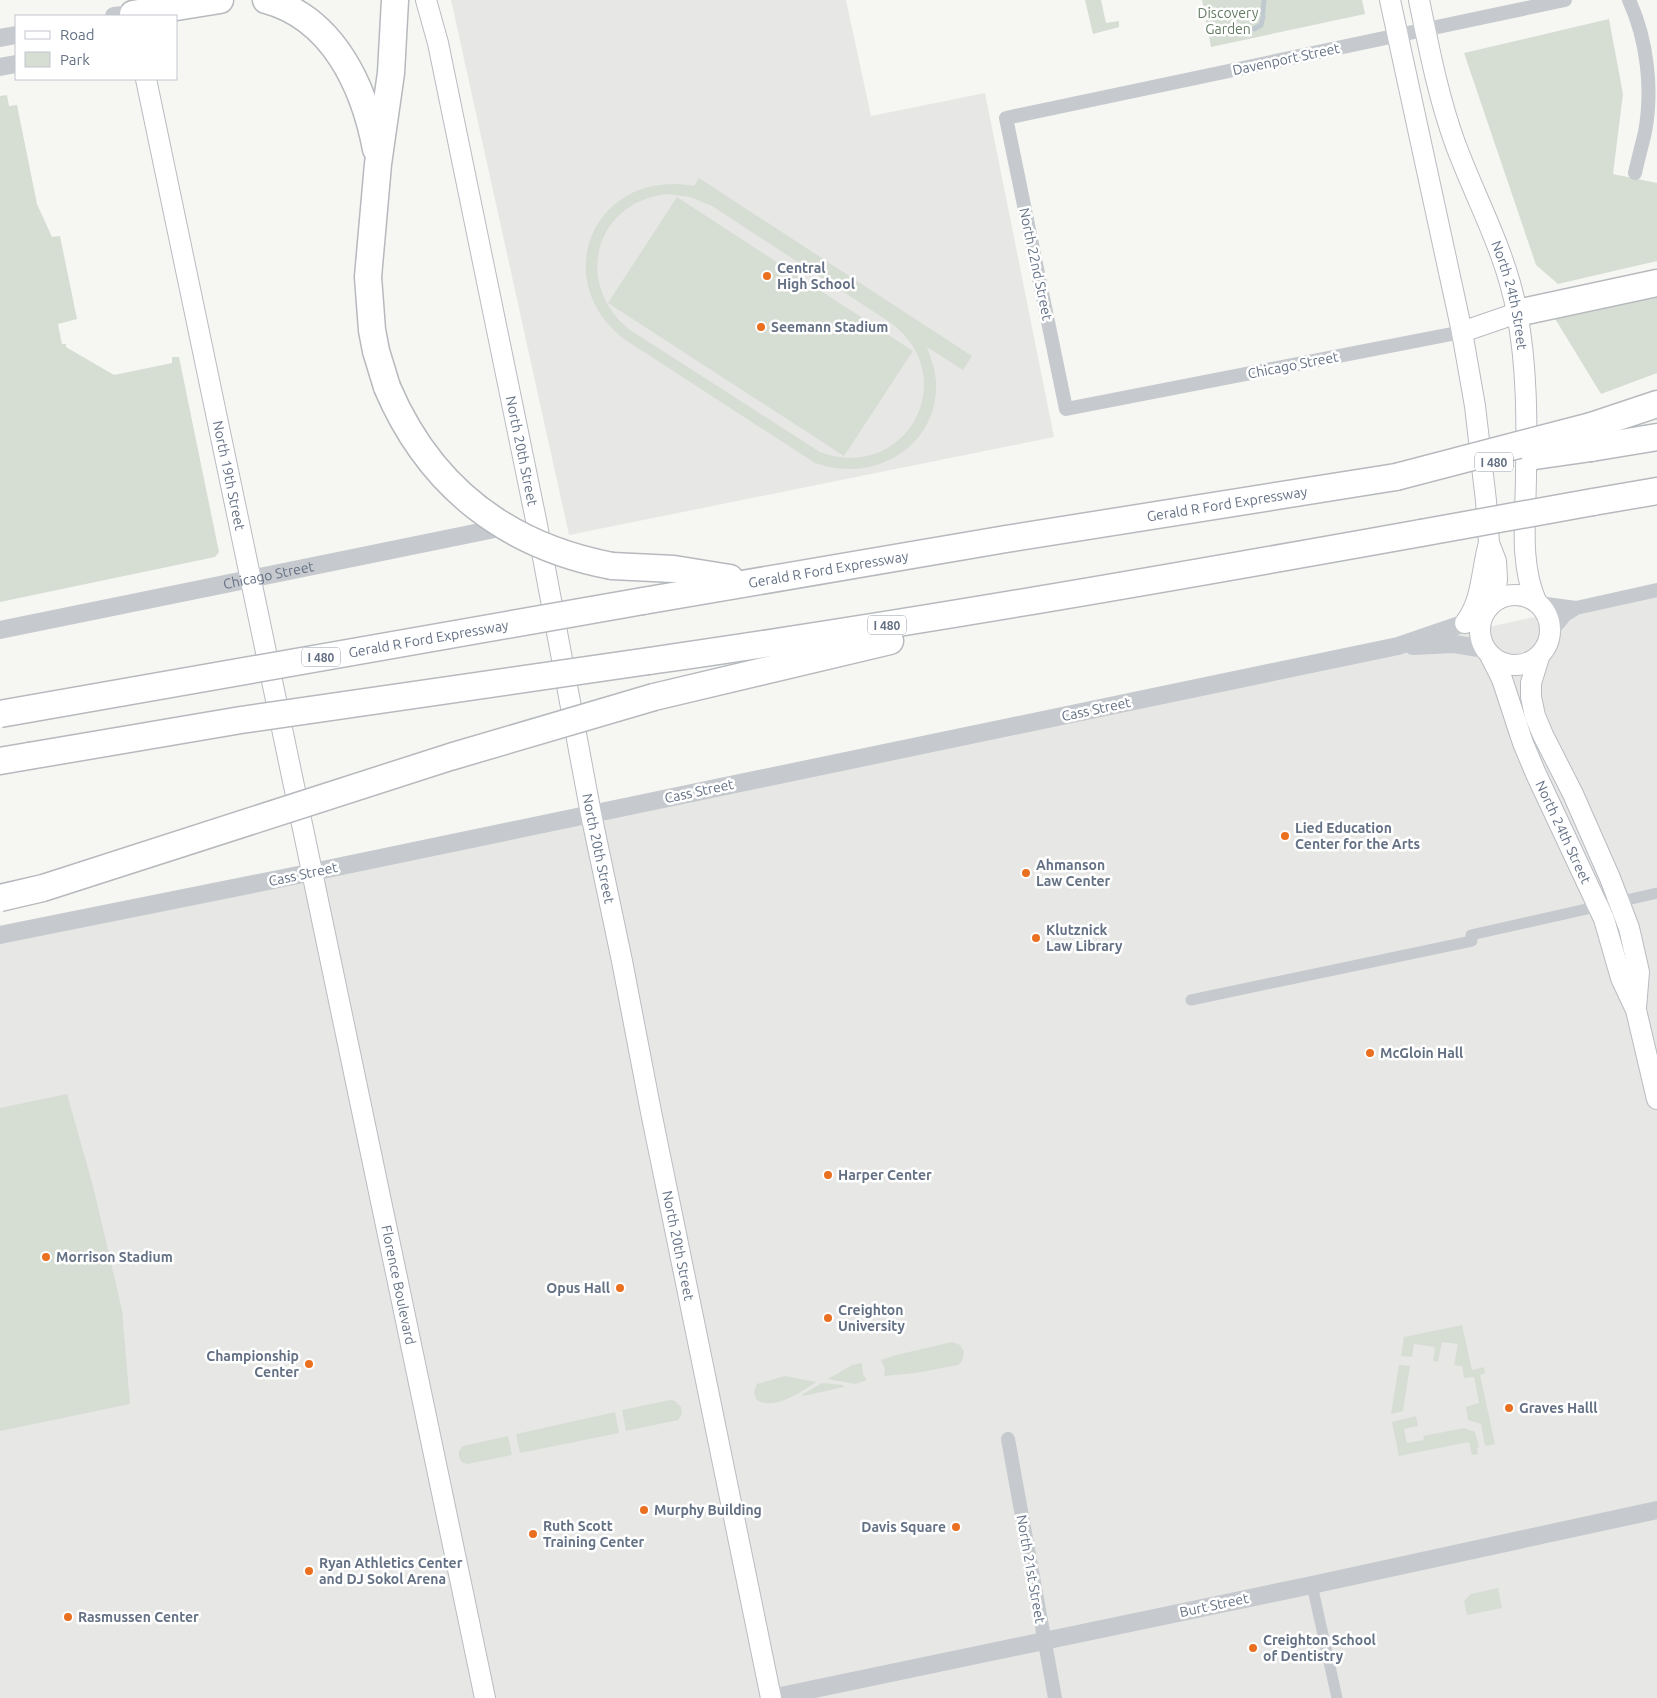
<svg xmlns="http://www.w3.org/2000/svg" width="1657" height="1698" viewBox="0 0 1657 1698" font-family="Ubuntu,sans-serif">
  <style>
    .built { fill: #e7e7e6 }
    .green { fill: #d6ded4; fill-rule: evenodd }
    .lines { fill: none; stroke-linecap: round; stroke-linejoin: round }
    .stream { stroke: #c0c9cf; stroke-width: 5 }
    .secondary-casing { stroke: #b8bcc1; stroke-width: 22 }
    .motorway-casing { stroke: #b6b9bd; stroke-width: 29 }
    .pedestrian { stroke: #c6c9cd; stroke-width: 11 }
    .minor { stroke: #c6c9cd; stroke-width: 14 }
    .tertiary { stroke: #c6c9cd; stroke-width: 18 }
    .secondary { stroke: #fff; stroke-width: 20 }
    .motorway { stroke: #fff; stroke-width: 26 }
    .motorway-bridge-casing { stroke: #b6b9bd; stroke-width: 29; stroke-linecap: butt }
    .motorway-bridge { stroke: #fff; stroke-width: 26 }
    .poi-dot { fill: #ea6f1f; stroke: #fff; stroke-width: 2 }
    .labels { text-anchor: middle; dominant-baseline: central; stroke-width: 5; stroke-linejoin: round; paint-order: stroke }
    .shield { fill: #fff; stroke: #929caa; stroke-width: 1 }
    .shield-label { font-size: 12px; font-weight: bold; fill: #647185 }
    .park-label { font-size: 14px; fill: #647c63; stroke: #fff }
    .street-label { font-size: 14px; fill: #647185; stroke: #fff }
    .poi-label { font-size: 14px; font-weight: bold; fill: #647185; stroke: #fff; text-anchor: start }
  </style>
  <rect width="100%" height="100%" fill="#f6f7f3"/>
  <!-- built -->
  <path class="built" d="M451,0H846L871,116L985,93L1054,437L569,535Z
    M1657,590V1698H0V937L1493,626Z"/>
  <!-- green -->
  <path class="green" d="M1085,0H1101L1106,23L1119,21V27L1093,34Z
    M1202,0H1362L1365,14L1211,47Z
    M1609,19L1623,94L1613,174L1657,183V261L1558,284L1536,265L1464,53Z
    M7,95L9,106L17,105L37,204L52,237L60,236L77,319L58,324L62,344H66V347L114,375L172,363V357H179L219,552L215,557L0,602V96Z
    M699,178L972,356L963,370L927,347C931,358 935,369 936,381C939,447 874,484 815,463L624,339C546,278 596,168 694,186ZM667,194L690,197L712,206L891,323C964,378 905,484 820,452L630,330C573,285 594,202 667,194Z
    M677,197L913,351L844,456L608,303Z
    M1657,297V373L1601,394L1554,317Z
    M67,1094L93,1186L122,1310L130,1404L0,1431V1108Z
    M1462,1325L1472,1370L1484,1367L1485,1373L1480,1375L1495,1444L1485,1446L1481,1424L1468,1420L1466,1407L1479,1403L1474,1377L1464,1378L1462,1366L1454,1365L1458,1344L1442,1342L1438,1362L1433,1361L1435,1347L1414,1344L1412,1357L1401,1356L1404,1337Z
    M952,1342L960,1345L964,1352L962,1361L958,1365L916,1373L884,1376L885,1369L881,1360L896,1355Z
    M862,1363L863,1374L867,1380L855,1384L828,1379L852,1365Z
    M1399,1365L1410,1366L1403,1411L1391,1414Z
    M785,1376L816,1382C802,1392 772,1412 756,1399L754,1392L757,1384Z
    M822,1383L843,1385L844,1387L803,1396V1394Z
    M670,1400L675,1401L681,1407L682,1414L678,1420L626,1431L622,1410Z
    M615,1412L619,1433L520,1453L516,1434Z
    M1416,1416L1418,1426L1404,1429L1407,1443L1424,1440L1423,1436L1464,1428L1475,1432L1479,1447L1477,1448L1478,1454L1472,1455L1469,1442L1399,1456L1392,1422Z
    M508,1436L512,1455L467,1464C460,1463 458,1457 459,1451L463,1446Z
    M1498,1588L1502,1608L1467,1615L1464,1601L1471,1594Z"/>
  <g class="lines">
    <!-- stream -->
    <path class="stream" d="M1263,13L1264,0
      M1254,29L1261,25L1263,17"/>
    <defs>
      <g id="secondary">
        <path id="s2" d="M426,0L438,43L536,520L591,814L622,961L651,1112L771,1698"/>
        <path d="M1390,0L1462,332L1475,406L1486,501L1489,543L1496,561L1497,579L1496,589L1489,606"/>
        <path id="s3" d="M1419,0C1429,48 1438,96 1455,143C1476,200 1506,252 1517,313C1527,366 1527,420 1526,474C1526,516 1519,562 1536,601"/>
        <path id="s4" d="M146,79L485,1698"/>
        <path d="M1462,332L1517,313"/>
        <circle cx="1515" cy="630" r="35"/>
        <path d="M1465,623C1483,600 1481,570 1489,543"/>
        <path id="s5" d="M1490,655L1502,679L1523,743L1536,774L1604,919L1621,978L1636,1010L1657,1099"/>
        <path d="M1539,657L1531,683V697L1535,716L1543,735L1573,794L1610,878L1629,928L1639,972L1636,1008"/>
      </g>
      <g id="motorway">
        <path d="M266,0C333,18 364,86 376,149"/>
        <path d="M133,14L220,0"/>
        <path d="M1517,313L1657,283"/>
        <path d="M387,387L376,351L372,330L368,277L378,164L391,73L395,0"/>
        <path d="M1591,426L1657,404"/>
        <path d="M1591,448L1657,437"/>
        <path d="M1593,502L1657,491"/>
        <path d="M612,566L674,569L730,578"/>
        <path id="s6" d="M643,601L1006,539L1396,477"/>
        <path d="M649,661C907,624 1164,579 1421,533"/>
        <path d="M654,697L890,641"/>
        <path d="M0,761L29,756"/>
      </g>
    </defs>
    <!-- secondary casing -->
    <use href="#secondary" class="secondary-casing"/>
    <!-- motorway casing -->
    <use href="#motorway" class="motorway-casing"/>
    <!-- pedestrian -->
    <path class="pedestrian" d="M1191,1000L1472,941L1471,935L1657,893
      M1312,1585L1337,1698"/>
    <!-- minor -->
    <path class="minor" d="M1629,0C1647,39 1653,89 1645,132C1642,145 1638,159 1635,173
      M1462,332L1066,409L1006,118L1565,0
      M1539,603L1576,608
      M1551,632L1565,615L1576,608L1657,590
      M1008,1439L1055,1698"/>
    <!-- tertiary -->
    <g class="tertiary">
      <path d="M114,16L133,14"/>
      <path d="M0,38L16,35"/>
      <path d="M0,67L16,64"/>
      <path id="s1" d="M0,630L509,526"/>
      <path d="M1413,646L1454,644L1485,649"/>
      <path d="M0,935L313,872L1398,646L1465,623L1477,617"/>
      <path d="M771,1698L1312,1585L1657,1510"/>
    </g>
    <!-- secondary -->
    <use href="#secondary" class="secondary"/>
    <!-- motorway -->
    <use href="#motorway" class="motorway"/>
    <defs>
      <g id="motorway-bridge">
        <path d="M387,387C429,486 506,546 612,566"/>
        <path d="M1535,456L1591,448"/>
        <path d="M1396,477L1591,426"/>
        <path d="M1421,533L1593,502"/>
        <path id="s7" d="M0,714L643,601"/>
        <path d="M29,756L241,720L649,661"/>
        <path d="M0,898L43,888L450,757L654,697"/>
      </g>
    </defs>
    <!-- motorway-bridge casing -->
    <use href="#motorway-bridge" class="motorway-bridge-casing"/>
    <!-- motorway-bridge -->
    <use href="#motorway-bridge" class="motorway-bridge"/>
  </g>
  <!-- markers -->
  <g class="poi-dot">
    <circle cx="767" cy="276" r="5"/>
    <circle cx="761" cy="327" r="5"/>
    <circle cx="1285" cy="836" r="5"/>
    <circle cx="1026" cy="873" r="5"/>
    <circle cx="1036" cy="938" r="5"/>
    <circle cx="1370" cy="1053" r="5"/>
    <circle cx="828" cy="1175" r="5"/>
    <circle cx="46" cy="1257" r="5"/>
    <circle cx="620" cy="1288" r="5"/>
    <circle cx="828" cy="1318" r="5"/>
    <circle cx="309" cy="1364" r="5"/>
    <circle cx="1509" cy="1408" r="5"/>
    <circle cx="644" cy="1510" r="5"/>
    <circle cx="956" cy="1527" r="5"/>
    <circle cx="533" cy="1534" r="5"/>
    <circle cx="309" cy="1571" r="5"/>
    <circle cx="68" cy="1617" r="5"/>
    <circle cx="1253" cy="1648" r="5"/>
  </g>
  <g class="labels">
    <!-- shield labels -->
    <g class="shield">
      <rect x="1475" y="452.5" width="38" height="19" rx="4"/>
      <rect x="868" y="615.5" width="38" height="19" rx="4"/>
      <rect x="302" y="647.5" width="38" height="19" rx="4"/>
    </g>
    <g class="shield-label">
      <text x="1494" y="462">I 480</text>
      <text x="887" y="625">I 480</text>
      <text x="321" y="657">I 480</text>
    </g>
    <!-- park labels -->
    <g class="park-label">
      <text x="1228" y="13">Discovery<tspan x="1228" dy="16">Garden</tspan></text>
    </g>
    <!-- street labels -->
    <g class="street-label">
      <text transform="translate(1286 59) rotate(-12)">Davenport Street</text>
      <text transform="translate(1036 264) rotate(78)">North 22nd Street</text>
      <text stroke="none"><textPath href="#s3" startOffset="310">North 24th Street</textPath></text>
      <text transform="translate(1293 365) rotate(-11)">Chicago Street</text>
      <text stroke="none"><textPath href="#s2" startOffset="461">North 20th Street</textPath></text>
      <text stroke="none"><textPath href="#s4" startOffset="405">North 19th Street</textPath></text>
      <text stroke="none"><textPath href="#s6" startOffset="592">Gerald R Ford Expressway</textPath></text>
      <text stroke="none"><textPath href="#s6" startOffset="188">Gerald R Ford Expressway</textPath></text>
      <text stroke="none"><textPath href="#s1" startOffset="274">Chicago Street</textPath></text>
      <text stroke="none"><textPath href="#s7" startOffset="435">Gerald R Ford Expressway</textPath></text>
      <text transform="translate(1096 709) rotate(-12)">Cass Street</text>
      <text transform="translate(699 791) rotate(-12)">Cass Street</text>
      <text stroke="none"><textPath href="#s5" startOffset="192">North 24th Street</textPath></text>
      <text stroke="none"><textPath href="#s2" startOffset="866">North 20th Street</textPath></text>
      <text transform="translate(303 874) rotate(-12)">Cass Street</text>
      <text stroke="none"><textPath href="#s2" startOffset="1271">North 20th Street</textPath></text>
      <text stroke="none"><textPath href="#s4" startOffset="1232">Florence Boulevard</textPath></text>
      <text transform="translate(1031 1569) rotate(80)">North 21st Street</text>
      <text transform="translate(1214 1605) rotate(-12)">Burt Street</text>
    </g>
    <!-- poi labels -->
    <g class="poi-label">
      <text x="777" y="268">Central<tspan x="777" dy="16">High School</tspan></text>
      <text x="771" y="327">Seemann Stadium</text>
      <text x="1295" y="828">Lied Education<tspan x="1295" dy="16">Center for the Arts</tspan></text>
      <text x="1036" y="865">Ahmanson<tspan x="1036" dy="16">Law Center</tspan></text>
      <text x="1046" y="930">Klutznick<tspan x="1046" dy="16">Law Library</tspan></text>
      <text x="1380" y="1053">McGloin Hall</text>
      <text x="838" y="1175">Harper Center</text>
      <text x="56" y="1257">Morrison Stadium</text>
      <text x="610" y="1288" text-anchor="end">Opus Hall</text>
      <text x="838" y="1310">Creighton<tspan x="838" dy="16">University</tspan></text>
      <text x="299" y="1356" text-anchor="end">Championship<tspan x="299" dy="16">Center</tspan></text>
      <text x="1519" y="1408">Graves Halll</text>
      <text x="654" y="1510">Murphy Building</text>
      <text x="543" y="1526">Ruth Scott<tspan x="543" dy="16">Training Center</tspan></text>
      <text x="946" y="1527" text-anchor="end">Davis Square</text>
      <text x="319" y="1563">Ryan Athletics Center<tspan x="319" dy="16">and DJ Sokol Arena</tspan></text>
      <text x="78" y="1617">Rasmussen Center</text>
      <text x="1263" y="1640">Creighton School<tspan x="1263" dy="16">of Dentistry</tspan></text>
    </g>
  </g>
  <!-- legend -->
  <rect x="15" y="15" width="162" height="65" fill="#ffffff" stroke="#c1c6ce"/>
  <rect x="25" y="31" width="25" height="8" fill="#ffffff" stroke="#c1c6ce"/>
  <text x="60" y="40" font-size="15" fill="#647185">Road</text>
  <rect x="25" y="52" width="25" height="15" fill="#d6ded4" stroke="#c1c6ce"/>
  <text x="60" y="65" font-size="15" fill="#647185">Park</text>
</svg>
